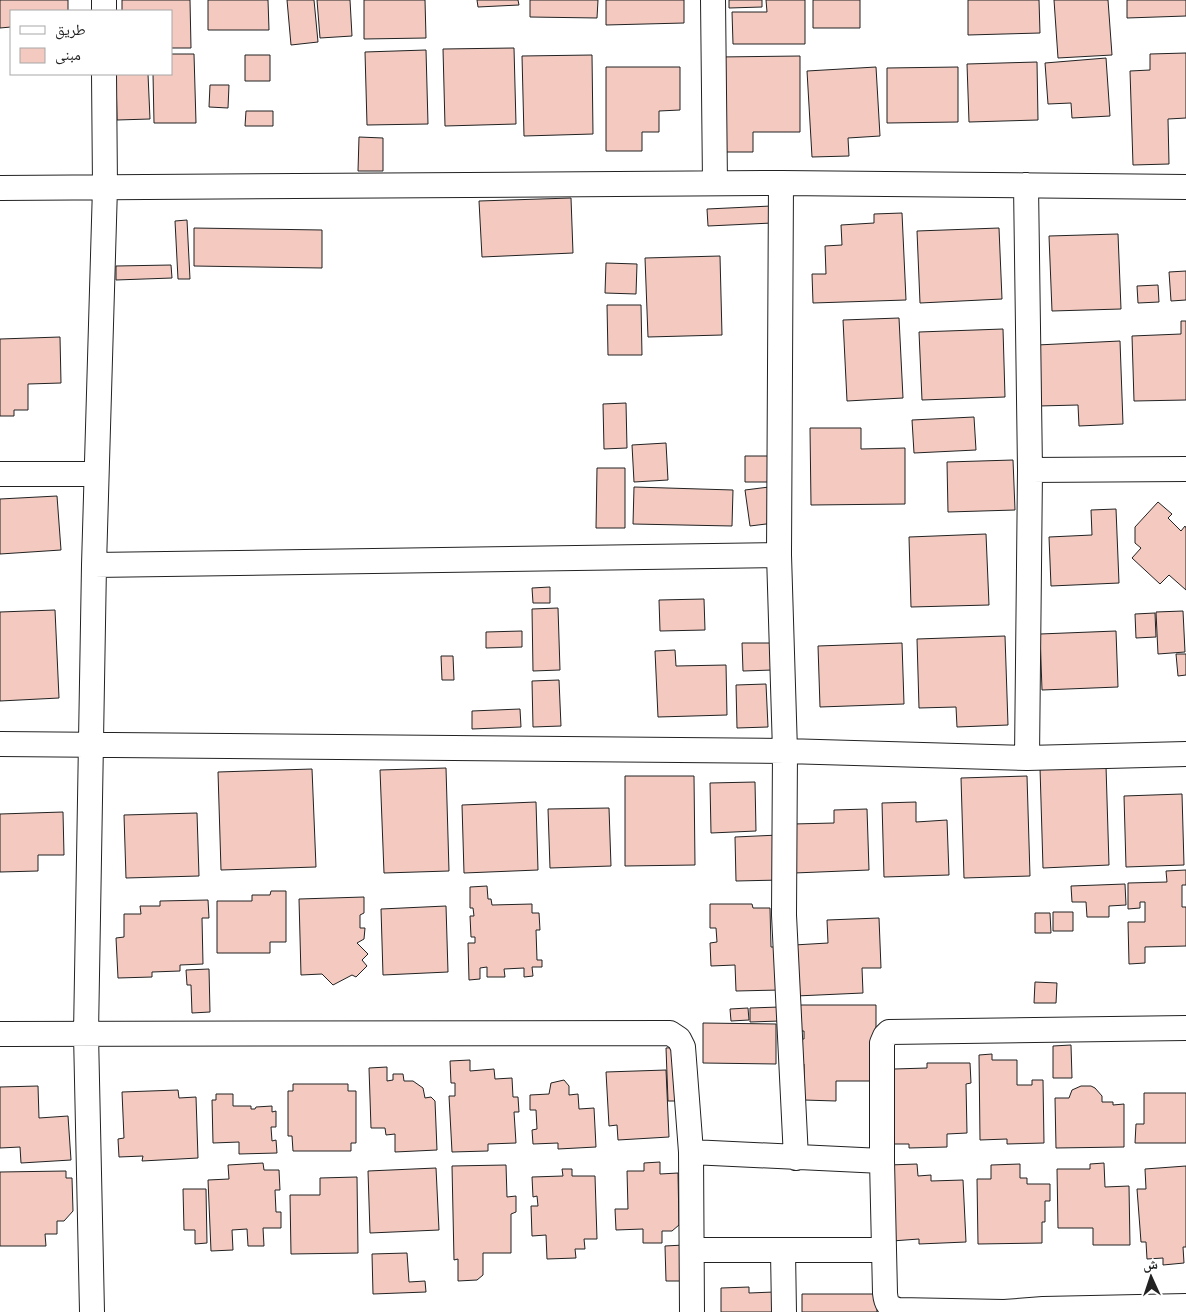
<svg xmlns="http://www.w3.org/2000/svg" width="1186" height="1312" viewBox="0 0 1186 1312" font-family="Helvetica,'Noto Naskh Arabic',sans-serif">
  <style>
    .building { fill: #f3c9c0; stroke: #222 }
    .lines { fill: none; stroke-linecap: round; stroke-linejoin: round }
    .minor-casing { stroke: #222; stroke-width: 26 }
    .minor { stroke: #fff; stroke-width: 24 }
  </style>
  <rect width="100%" height="100%" fill="#fff"/>
  <!-- building -->
  <path class="building" d="M0,0H68V11H11V27L0,28Z
    M122,0H190L191,48H171V11H122Z
    M208,0H268L269,30H208Z
    M287,0H314L318,42L291,45Z
    M317,0H350L352,36L320,38Z
    M364,0H425L426,38L364,39Z
    M477,0H518L519,5L478,7Z
    M530,0H598L597,18L530,17Z
    M606,0H684V23L606,25Z
    M729,0H762V7L729,8Z
    M766,0H805V44H733L732,12H767Z
    M813,0H860V28H813Z
    M968,0H1039L1040,33L968,35Z
    M1054,0H1108L1112,55L1058,58Z
    M1127,0H1186V16L1127,18Z
    M514,48L516,124L445,126L443,49Z
    M426,50L428,124L367,125L365,52Z
    M1186,53V118L1168,119L1169,164L1133,165L1130,71L1150,70V54Z
    M171,54H194L196,123H154L153,74H171Z
    M245,55H270V81H245Z
    M592,55L593,134L524,136L522,56Z
    M800,56V132H753V152H719L718,57Z
    M1106,58L1110,116L1072,118L1071,103L1048,104L1045,63Z
    M1037,62L1038,120L969,122L967,64Z
    M606,67H680V110L659,111V132H642V151H606Z
    M876,67L880,136L848,138L849,156L812,157L807,71Z
    M958,67V122L887,123V68Z
    M116,74H148L150,119L117,120Z
    M210,85H229L228,108L209,107Z
    M246,111H273V126H245Z
    M359,137L383,138V171H358Z
    M571,198L573,253L482,257L479,201Z
    M771,206L772,223L708,226L707,209Z
    M902,213L906,300L813,303L812,274H826L825,246L842,245L841,225L874,223V214Z
    M187,220L190,279H178L175,221Z
    M194,228L322,230V268L194,266Z
    M999,228L1002,299L920,303L917,231Z
    M1118,234L1121,309L1052,311L1049,236Z
    M720,256L722,335L648,337L645,258Z
    M606,263L637,264L636,294L605,293Z
    M171,265L172,278L116,280V266Z
    M1186,271V300L1171,301L1169,272Z
    M1158,285L1159,302L1138,303L1137,286Z
    M607,305H641L642,355H608Z
    M899,318L903,398L847,401L843,320Z
    M1181,321H1186V400L1134,401L1132,336L1181,334Z
    M1003,329L1005,397L922,400L919,332Z
    M60,337L61,383L28,384V410H14V416H0V339Z
    M1120,341L1123,424L1079,426L1078,405L1039,406L1037,345Z
    M626,403L627,448L604,449L603,404Z
    M974,417L976,450L914,453L912,420Z
    M810,428H861V449L905,448V504L811,505Z
    M666,443L668,480L634,482L632,445Z
    M745,456H768V482H745Z
    M1013,460L1015,510L948,512L947,462Z
    M597,468H625V528H596Z
    M634,487L733,490L732,526L633,524Z
    M769,487L774,523L750,526L745,490Z
    M57,496L61,550L0,554V499Z
    M1158,502L1172,514L1168,518L1181,531L1185,526L1186,528V590L1169,575L1160,584L1132,558L1141,548L1135,543V527Z
    M1116,509L1119,583L1051,586L1049,537L1092,535L1091,510Z
    M986,534L989,605L911,607L909,537Z
    M550,587V603H533L532,588Z
    M704,599L705,630L660,631L659,600Z
    M558,608L560,670L533,671L532,609Z
    M55,610L59,698L0,701V612Z
    M1183,611L1185,652L1158,654L1156,612Z
    M1155,613L1156,637L1136,638L1135,614Z
    M522,631V647L486,648V632Z
    M1116,631L1118,687L1042,690L1040,634Z
    M1005,636L1008,725L957,727L956,707L919,708L917,639Z
    M742,643H772L773,670L743,671Z
    M902,643L904,704L820,707L818,646Z
    M675,650L676,666L726,665L727,715L658,717L655,651Z
    M1176,654H1186V675L1178,676Z
    M441,656H453L454,680H442Z
    M559,680L561,726L533,727L532,681Z
    M766,684L768,727L737,728L736,685Z
    M520,709L521,727L472,729V711Z
    M1106,766L1109,865L1043,868L1040,768Z
    M446,768L449,871L384,873L380,770Z
    M312,769L316,867L221,870L218,772Z
    M625,776H694L695,865L625,866Z
    M1027,776L1030,876L964,878L961,778Z
    M755,782L756,831L711,833L710,783Z
    M1182,794L1184,865L1126,867L1124,796Z
    M536,802L538,870L464,873L462,805Z
    M916,802V822L947,820L949,875L884,877L882,803Z
    M609,808L611,866L550,868L548,809Z
    M867,809L869,870L794,873L793,824L834,823V810Z
    M63,812L64,855H38V871L0,872V814Z
    M197,813L199,876L126,878L124,815Z
    M779,835L781,880L736,881L735,837Z
    M1186,870V885H1182V907H1186V946L1145,947V963L1129,964L1128,922H1145V902H1140V908L1128,909V883L1167,882L1166,871Z
    M1125,884L1126,905L1109,906V917H1087L1086,902H1072L1071,886Z
    M487,886L488,899H491L492,905L532,904V913H539L540,930H536L537,960H542V967H532L533,976L524,977V968L504,969L505,977H487V967L480,968V979L469,980L468,943H475V937H471L470,916H474L473,908H470V887Z
    M271,891H286V942H270V953H217V901H252V895H270Z
    M364,897V913L360,915V928H365L364,939L357,943L368,954L362,960L367,966L356,977L352,975L333,985L322,974L301,975L299,899Z
    M208,900L209,918H202L203,964L180,965V971L152,972V977L118,978L116,938L124,937V914H141L140,906H160V901Z
    M710,904H752L753,908H770L771,947H780V990L736,991L735,965L711,966L710,943L717,942L716,928H710Z
    M446,906L448,972L383,975L381,909Z
    M1053,912H1073V931H1053Z
    M1035,913H1050L1051,933H1035Z
    M879,918L881,968H862L863,993L796,996L794,945L828,943L827,920Z
    M209,969L210,1012L192,1013L191,985H187L186,970Z
    M1035,982L1057,983L1056,1003H1034Z
    M800,1005H876V1061H870V1081H836V1101L804,1100V1064H795V1039H804V1031H800Z
    M780,1007V1021L750,1022V1008Z
    M748,1008L749,1020L731,1021L730,1009Z
    M703,1023L776,1024V1064L703,1063Z
    M1071,1045L1072,1078H1053V1046Z
    M681,1047L684,1101H668L666,1048Z
    M992,1054V1060H1017V1085H1032V1080H1043L1044,1143L1007,1144V1139L980,1140L979,1055Z
    M470,1060V1071L494,1069L495,1079L512,1078L513,1097H518L519,1112H514L516,1143L488,1144V1151L452,1152L449,1096H455V1083H451L450,1061Z
    M927,1063H970L971,1083L966,1084L967,1133L947,1134V1147L909,1148V1144H894L888,1085H894V1069L927,1068Z
    M387,1067V1081L393,1080V1074H403L404,1081H413L423,1088L425,1098L431,1097L435,1101L437,1150L395,1152V1134L386,1135L385,1128H371L369,1068Z
    M666,1070L669,1137L618,1140L617,1125L609,1126L606,1072Z
    M564,1080L569,1086V1095L578,1094L579,1109L594,1108L596,1147L558,1149V1143L533,1144L532,1130L537,1129L536,1110H530V1095L549,1094L551,1083Z
    M293,1084H348V1091H356V1143H351V1151H293L292,1136H288V1091H293Z
    M38,1086L39,1118L68,1116L71,1160L21,1163L20,1147L0,1148V1087Z
    M1081,1086H1091L1095,1088L1102,1096V1102H1113V1105L1124,1104V1147L1056,1148L1055,1098H1069L1072,1090Z
    M178,1090L179,1098L196,1097L198,1158L142,1161L143,1156L119,1157L118,1139L124,1138L122,1092Z
    M1144,1093H1186V1143H1135L1136,1124H1144Z
    M216,1094H233V1106H251V1109H255L256,1107L272,1106V1112L276,1111V1127H271L272,1141L276,1140L277,1153L239,1154V1142L213,1143L212,1100H216Z
    M660,1162V1174L678,1173L679,1225L672,1231H662V1243H643V1229L616,1230L615,1209H628L627,1171H644V1163Z
    M263,1163L264,1170H279L280,1190H275L276,1212H281V1228H263L264,1246H248L247,1229L232,1230L233,1250L211,1251L208,1180L229,1179L228,1165Z
    M1104,1163L1105,1187L1129,1186L1130,1245H1093V1228H1058L1057,1169H1090V1164Z
    M917,1164L918,1176L931,1175V1181L963,1180L966,1242L919,1244V1239L892,1241L889,1165Z
    M1020,1164V1178H1027V1184H1050V1201H1045V1222H1042V1243L978,1244L977,1179H991V1165Z
    M506,1165L507,1197L516,1196V1212L511,1214V1253H483V1275L477,1280L458,1281V1259L454,1260L452,1166Z
    M1186,1166V1247H1183L1184,1263L1163,1265V1258L1147,1259L1146,1242H1141L1137,1189H1146L1145,1169Z
    M436,1168L439,1230L370,1233L368,1171Z
    M562,1169H572V1176H595L597,1239H584L585,1249H575L576,1258L547,1259L546,1235L532,1236L531,1206H538L537,1196L533,1197L532,1177L563,1176Z
    M66,1171V1178H72L73,1211L64,1221H57V1234H45L46,1246H0V1172Z
    M357,1177L358,1253L291,1254L290,1195H320V1178Z
    M183,1189H206L207,1243L195,1244V1230H184Z
    M684,1245L685,1281H666L665,1246Z
    M407,1253L409,1282L425,1281L426,1292L373,1294L372,1254Z
    M749,1287V1293L774,1292L775,1312H721V1288Z
    M802,1294H877V1312H802Z"/>
  <g class="lines">
    <defs>
      <path id="minor" d="M104,0V11
        M713,0L715,183
        M781,183L779,555L785,751L784,915L796,1158
        M1026,185L1030,470L1027,758
        M0,188L781,183L1186,187
        M1030,470L1186,469
        M0,474H96
        M94,565L779,555
        M0,744L785,751L1027,758L1186,754
        M1186,1028L889,1032L885,1036L882,1043V1161L885,1293C886,1303 888,1307 898,1310L1004,1312L1043,1309L1186,1306
        M0,1034L670,1033L679,1039L683,1047L691,1152L692,1312
        M691,1152L882,1161
        M692,1250H884
        M783,1251L784,1312
        M92,1312L86,1034L94,565L105,187L104,74"/>
    </defs>
    <!-- minor casing -->
    <use href="#minor" class="minor-casing"/>
    <!-- minor -->
    <use href="#minor" class="minor"/>
  </g>
  <!-- legend -->
  <rect x="10" y="10" width="162" height="65" fill="#ffffff" stroke="#a7a7a7"/>
  <rect x="20" y="26" width="25" height="8" fill="#ffffff" stroke="#a7a7a7"/>
  <text x="55" y="35" font-size="15" fill="#222222">طريق</text>
  <rect x="20" y="48" width="25" height="15" fill="#f3c9c0" stroke="#a7a7a7"/>
  <text x="55" y="60" font-size="15" fill="#222222">مبنى</text>
  <!-- north arrow -->
  <g transform="translate(1151 1277) rotate(357)" stroke="#ffffff" stroke-width="4" paint-order="stroke">
  <path d="M0-4L9 19L0 12L-9 19Z" fill="#222222"/>
  <text y="-8" font-size="14" font-weight="bold" text-anchor="middle" fill="#222222">ش</text>
  </g>
</svg>
